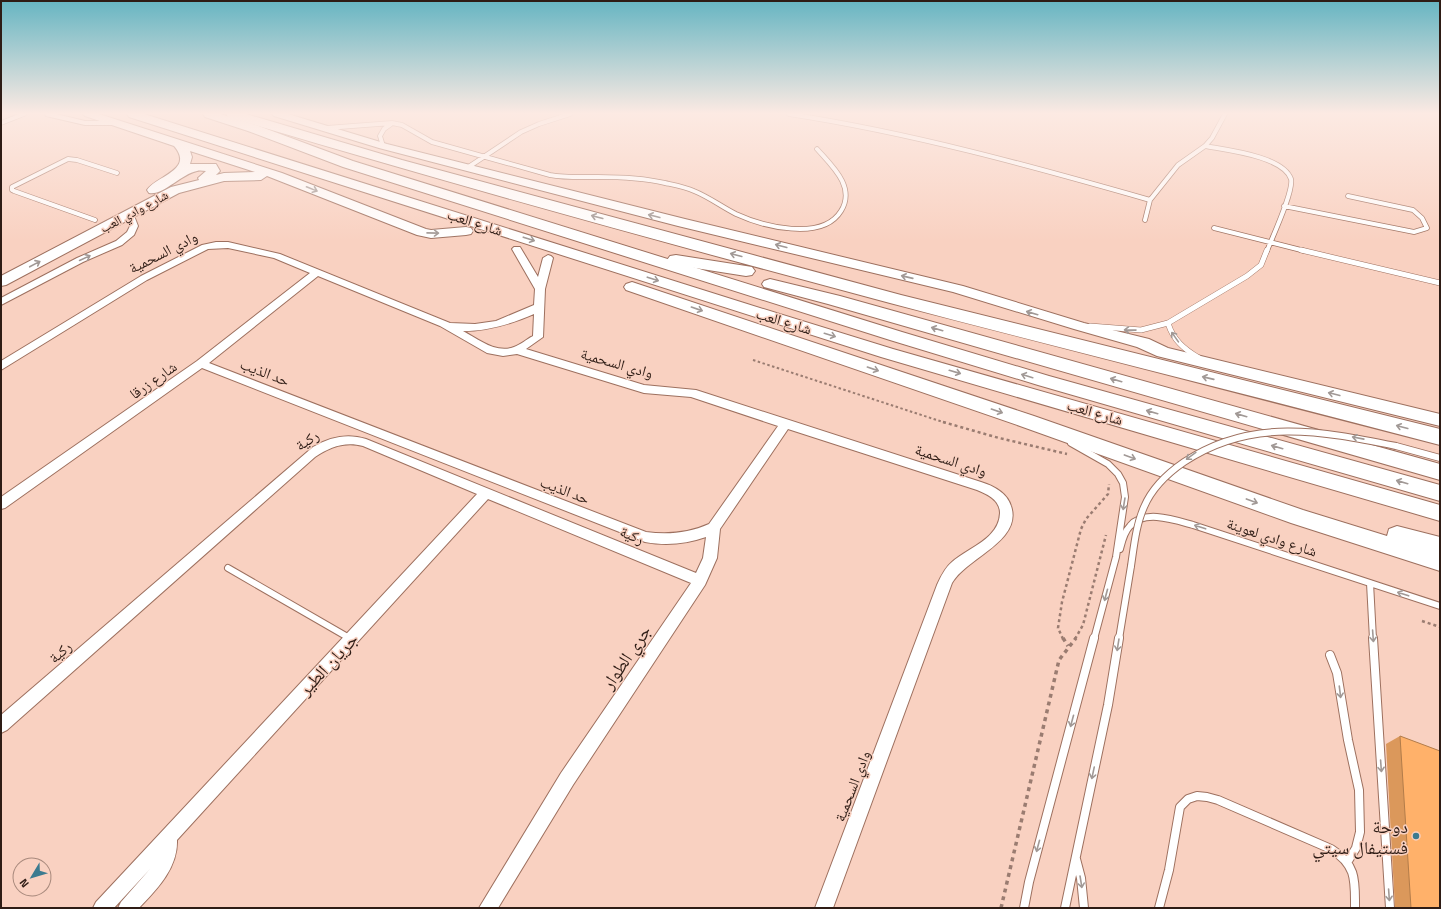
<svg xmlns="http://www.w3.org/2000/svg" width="1441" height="909" viewBox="0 0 1441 909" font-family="'Titillium Web','Noto Naskh Arabic',sans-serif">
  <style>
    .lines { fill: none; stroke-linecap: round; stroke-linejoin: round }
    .lane-far3-casing { stroke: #9d705f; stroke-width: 5.5 }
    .lane-far2-casing { stroke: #9d705f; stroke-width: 6 }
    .lane-far1-casing { stroke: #9d705f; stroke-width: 8 }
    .lane-casing { stroke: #9d705f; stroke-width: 10 }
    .street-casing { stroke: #9d705f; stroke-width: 2 }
    .secondary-casing { stroke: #9d705f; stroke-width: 2 }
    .primary-casing { stroke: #9d705f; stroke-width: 2 }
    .highway-casing { stroke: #9d705f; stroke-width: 2 }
    .path-far2 { stroke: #9a7c71; stroke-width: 2; stroke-dasharray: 2.5 2.5; stroke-linecap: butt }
    .path-far1 { stroke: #9a7c71; stroke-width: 2.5; stroke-dasharray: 3 3; stroke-linecap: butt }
    .path { stroke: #9a7c71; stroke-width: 3.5; stroke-dasharray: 4 4; stroke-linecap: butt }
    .lane-far3 { stroke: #fff; stroke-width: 4 }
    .lane-far2 { stroke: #fff; stroke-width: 5 }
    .lane-far1 { stroke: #fff; stroke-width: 6 }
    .lane { stroke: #fff; stroke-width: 8 }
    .street { fill: #fff; fill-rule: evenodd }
    .secondary { fill: #fff; fill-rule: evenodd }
    .primary { fill: #fff; fill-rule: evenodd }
    .highway { fill: #fff; fill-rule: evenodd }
    .lane-bridge-casing { stroke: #9d705f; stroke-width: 8; stroke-linecap: butt }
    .lane-bridge { stroke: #fff; stroke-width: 6 }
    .wall { fill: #db985b }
    .building { fill: #ffb16a; stroke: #b27c4a }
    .oneway { stroke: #a19996 }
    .poi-dot { fill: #3c7b90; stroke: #f9d1c1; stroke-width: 1.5 }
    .labels { text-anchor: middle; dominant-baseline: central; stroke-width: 3; stroke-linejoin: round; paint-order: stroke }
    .far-street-label { font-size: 13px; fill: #2e1c15; stroke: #f9d1c1 }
    .street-label { font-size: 15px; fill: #2e1c15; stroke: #f9d1c1 }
    .near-street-label { font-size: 18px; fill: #2e1c15; stroke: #f9d1c1 }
    .near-poi-label { font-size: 18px; fill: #2e1c15; stroke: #f9d1c1; text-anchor: end }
  </style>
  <rect width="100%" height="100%" fill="#f9d1c1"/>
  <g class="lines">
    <defs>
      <path id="lane-far3" d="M789,114C912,133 1031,166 1150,200
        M1,123L24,114
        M326,128L392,123L402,125L432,142L550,175C566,178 582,177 598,177C621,177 643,178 665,183C674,185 685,187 694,191C709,197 722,207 736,214C762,226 822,242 841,211C856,187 832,166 817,149
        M383,146L380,136L384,129L391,124
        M1205,146C1226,150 1283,156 1291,179C1294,191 1272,238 1267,251
        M467,168L521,132L539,124L570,114
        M1284,206L1414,232L1427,228L1422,218L1413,210L1348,196
        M95,220L14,191L12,190V187L68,159L77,160L117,173
        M1145,220L1150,200L1178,165L1205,146L1212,138L1225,114
        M1214,228L1305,251"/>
      <path id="lane-far2" d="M1301,250L1440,283
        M1168,323C1173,340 1184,349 1199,358
        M1090,326L1141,330L1168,323L1247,276L1261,265L1267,250"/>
      <path id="lane-far1" d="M1071,443L1108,464L1118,474L1123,483L1125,497L1116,557L1094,639
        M1396,446L1440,458
        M1120,549C1122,541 1124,532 1130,526C1144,509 1175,520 1193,525L1440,606
        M228,568L351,639
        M1370,583L1373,639
        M1119,639L1131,566"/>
      <path id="lane" d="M349,638L351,639
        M1373,638L1390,908
        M1330,655L1337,673L1348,740L1359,790L1360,832L1356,848L1348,861
        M1076,859L1081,878L1084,908
        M1024,908L1029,882L1094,638
        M1065,908L1108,705L1119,638
        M1159,908L1169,870L1180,807L1188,799L1197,796L1207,797L1218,800L1331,849C1357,865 1355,881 1355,908"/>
      <path id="street" d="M45,114H56L85,121H118L122,123L118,125H85L46,116Z
        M129,210L133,213L138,226L134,235L122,245L83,262L1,305V298L77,258L116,241L127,232L130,226L125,213Z
        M216,242H228L280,254L450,323L475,324L496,321L534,305L535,289L512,249L514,247H520L538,277L543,258L548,255L551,256L553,258L545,289L543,337L526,349L644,385L696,390L981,482C994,486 1007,493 1011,506C1023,541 966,558 952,583L833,908H815L937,585C941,576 945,568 952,562C969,547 999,539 1000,513C1000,500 987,494 977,490L788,429L720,529L717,558L705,585L573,785L498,908H479L561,773L691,583L488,499L177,840C178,868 157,889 139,908H118L121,902L150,869L114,908H93L96,902L477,494L363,446C345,441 330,447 315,457L7,730L1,733V715L313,447C330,437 347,433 366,439L696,573L703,558L706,537C686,544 667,546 645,542L202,368L5,508L1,509V497L197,361L310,273L274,258L228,248L208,249L147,280L1,370V361L141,276L202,245ZM318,276L440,326L487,353L503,356L517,354L644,393L691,397L778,426L709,524C689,533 668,535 646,532L209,363ZM534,314L533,336C527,339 520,345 514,347C496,354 478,339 463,331C488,331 511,324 534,314Z"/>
      <path id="secondary" d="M83,114H99L282,173L426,229L431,230L466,227L471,228L473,231L471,234L466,235L431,238L417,235L267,176L261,180L224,181L179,193L6,285L1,286V276L171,187L199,180L198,178L206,171C203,171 200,170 197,171C181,174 163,196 149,193L147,190C156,176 195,170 174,146L85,116ZM190,151L255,172L224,173L216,175L220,171L216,164H190L192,157Z
        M272,114H288L387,144L685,219L963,286L1084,323L1149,339L1168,348L1440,414V426L1157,356L1137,347L1074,329L953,292L678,226L379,148L274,116Z"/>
      <path id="primary" d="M127,114H144L744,303L893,349L1440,505V521L881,357L129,117Z
        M203,114H220L256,125L353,161L902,332L1049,376L1440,485V501L1038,385L890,340L343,167L248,131L205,117Z
        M770,279L840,296L1440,464V480L828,304L764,287L762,284L764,281Z
        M632,282L1034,416L1303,510L1387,536L1389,529L1397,526L1440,537V571L1291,523L1020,426L626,290L624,287L626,284Z"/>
      <path id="highway" d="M226,114H246L402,160L901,295L1440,429V445C1257,396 1073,352 890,303C669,244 448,183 228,117Z
        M676,255L746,266L752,267L755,271L752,275L746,276L670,264L667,260L670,256Z"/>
    </defs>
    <!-- lane-far3 casing -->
    <use href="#lane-far3" class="lane-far3-casing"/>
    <!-- lane-far2 casing -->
    <use href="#lane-far2" class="lane-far2-casing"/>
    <!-- lane-far1 casing -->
    <use href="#lane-far1" class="lane-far1-casing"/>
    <!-- lane casing -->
    <use href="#lane" class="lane-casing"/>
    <!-- street casing -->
    <use href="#street" class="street-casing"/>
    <!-- secondary casing -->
    <use href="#secondary" class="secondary-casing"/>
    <!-- primary casing -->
    <use href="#primary" class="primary-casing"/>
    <!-- highway casing -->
    <use href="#highway" class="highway-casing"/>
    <!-- path-far2 -->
    <path class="path-far2" d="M753,360L946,423"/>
    <!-- path-far1 -->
    <path class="path-far1" d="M943,422L999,438L1067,454
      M1422,621L1440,627
      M1063,639L1058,628L1062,602L1081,529L1086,519L1108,494L1109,484
      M1075,639L1083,625L1106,535"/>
    <!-- path -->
    <path class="path" d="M1063,638L1068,646
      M1001,908L1059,660L1076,638"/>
    <!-- lane-far3 -->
    <use href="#lane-far3" class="lane-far3"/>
    <!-- lane-far2 -->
    <use href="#lane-far2" class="lane-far2"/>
    <!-- lane-far1 -->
    <use href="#lane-far1" class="lane-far1"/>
    <!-- lane -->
    <use href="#lane" class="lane"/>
    <!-- street -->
    <use href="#street" class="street"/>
    <!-- secondary -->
    <use href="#secondary" class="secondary"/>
    <!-- primary -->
    <use href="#primary" class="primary"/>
    <!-- highway -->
    <use href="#highway" class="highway"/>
    <defs>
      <path id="lane-bridge" d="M1131,566C1134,546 1136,525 1144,507C1152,488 1168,473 1184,462C1251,417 1322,431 1396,446"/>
    </defs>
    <!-- lane-bridge casing -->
    <use href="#lane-bridge" class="lane-bridge-casing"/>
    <!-- lane-bridge -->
    <use href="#lane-bridge" class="lane-bridge"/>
  </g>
  <!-- wall -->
  <path class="wall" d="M1400,736L1440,908H1395L1386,744Z"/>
  <!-- building -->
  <path class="building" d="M1400,736L1440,751V908H1411Z"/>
  <!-- one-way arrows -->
  <defs><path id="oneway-shaft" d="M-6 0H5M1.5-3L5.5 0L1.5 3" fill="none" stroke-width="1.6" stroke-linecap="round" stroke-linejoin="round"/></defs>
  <g class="oneway">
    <use href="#oneway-shaft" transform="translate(312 189) rotate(22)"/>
    <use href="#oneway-shaft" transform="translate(654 216) rotate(-166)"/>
    <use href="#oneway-shaft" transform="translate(597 217) rotate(-165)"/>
    <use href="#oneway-shaft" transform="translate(433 233) rotate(1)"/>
    <use href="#oneway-shaft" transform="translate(529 239) rotate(18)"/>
    <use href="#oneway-shaft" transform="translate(781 246) rotate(-165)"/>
    <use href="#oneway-shaft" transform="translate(736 255) rotate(-165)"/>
    <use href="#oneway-shaft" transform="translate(85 258) rotate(-25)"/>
    <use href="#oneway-shaft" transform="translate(35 264) rotate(-28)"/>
    <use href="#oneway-shaft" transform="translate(907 277) rotate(-167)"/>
    <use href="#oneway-shaft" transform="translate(653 279) rotate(18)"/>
    <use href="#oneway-shaft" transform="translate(697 309) rotate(19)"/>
    <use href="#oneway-shaft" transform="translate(1032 313) rotate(-164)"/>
    <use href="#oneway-shaft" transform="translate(937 329) rotate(-164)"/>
    <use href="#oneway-shaft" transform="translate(1130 330) rotate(-179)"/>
    <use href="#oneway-shaft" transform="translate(830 335) rotate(17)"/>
    <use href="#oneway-shaft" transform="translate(1175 337) rotate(-125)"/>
    <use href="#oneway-shaft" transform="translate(873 369) rotate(19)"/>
    <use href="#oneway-shaft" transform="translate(955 372) rotate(16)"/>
    <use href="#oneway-shaft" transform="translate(1027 376) rotate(-163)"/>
    <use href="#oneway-shaft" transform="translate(1208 378) rotate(-167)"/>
    <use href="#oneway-shaft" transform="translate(1116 380) rotate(-164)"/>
    <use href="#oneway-shaft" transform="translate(1334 394) rotate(-166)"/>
    <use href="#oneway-shaft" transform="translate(997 411) rotate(19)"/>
    <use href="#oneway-shaft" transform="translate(1152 412) rotate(-164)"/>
    <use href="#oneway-shaft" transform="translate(1241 415) rotate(-164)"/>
    <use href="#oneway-shaft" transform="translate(1402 427) rotate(-165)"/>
    <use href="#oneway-shaft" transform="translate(1358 438) rotate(-169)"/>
    <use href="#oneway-shaft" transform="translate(1277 447) rotate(-164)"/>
    <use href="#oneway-shaft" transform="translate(1191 456) rotate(144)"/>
    <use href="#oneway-shaft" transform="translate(1130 457) rotate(20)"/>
    <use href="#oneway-shaft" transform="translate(1402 482) rotate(-164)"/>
    <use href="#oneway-shaft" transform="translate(1252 501) rotate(20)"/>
    <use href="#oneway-shaft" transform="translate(1124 504) rotate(99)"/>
    <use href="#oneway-shaft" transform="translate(1200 527) rotate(-162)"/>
    <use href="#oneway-shaft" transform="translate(1403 594) rotate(-162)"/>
    <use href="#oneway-shaft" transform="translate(1106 595) rotate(105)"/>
    <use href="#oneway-shaft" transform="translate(1373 636) rotate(86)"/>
    <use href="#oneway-shaft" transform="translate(1118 645) rotate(99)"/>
    <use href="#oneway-shaft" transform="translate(1340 692) rotate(83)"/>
    <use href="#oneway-shaft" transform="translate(1072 721) rotate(105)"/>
    <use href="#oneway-shaft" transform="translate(1381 766) rotate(86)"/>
    <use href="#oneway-shaft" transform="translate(1093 773) rotate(102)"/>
    <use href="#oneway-shaft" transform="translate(1038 846) rotate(105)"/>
    <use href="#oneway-shaft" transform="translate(1081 882) rotate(81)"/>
    <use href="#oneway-shaft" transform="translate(1389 895) rotate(86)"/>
  </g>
  <!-- sky -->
  <linearGradient id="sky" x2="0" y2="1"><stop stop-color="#66b5c2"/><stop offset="0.47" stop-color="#fceae3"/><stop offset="1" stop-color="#fceae3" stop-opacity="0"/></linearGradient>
  <rect width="1441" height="241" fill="url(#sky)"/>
  <!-- markers -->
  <circle class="poi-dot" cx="1416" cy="836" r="4"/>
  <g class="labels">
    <!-- far-street labels -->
    <g class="far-street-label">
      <text transform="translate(134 211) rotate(-28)">شارع وادي العب</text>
    </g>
    <!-- street labels -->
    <g class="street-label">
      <text transform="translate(475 222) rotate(18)">شارع العب</text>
      <text transform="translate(163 252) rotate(-27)">وادي السحمية</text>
      <text transform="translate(784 321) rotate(17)">شارع العب</text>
      <text transform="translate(617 363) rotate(16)">وادي السحمية</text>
      <text transform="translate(265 372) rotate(21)">حد الذيب</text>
      <text transform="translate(153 380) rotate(-35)">شارع زرقا</text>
      <text transform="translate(1095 412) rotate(16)">شارع العب</text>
      <text transform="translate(307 440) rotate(-33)">ركية</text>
      <text transform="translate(951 460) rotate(18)">وادي السحمية</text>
      <text transform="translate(565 490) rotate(21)">حد الذيب</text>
      <text transform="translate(632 535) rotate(23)">ركية</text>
      <text transform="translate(1272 537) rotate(18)">شارع وادي لعوينة</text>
      <text transform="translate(60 652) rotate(-41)">ركية</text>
      <text transform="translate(852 786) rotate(-69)">وادي السحمية</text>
    </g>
    <!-- near-street labels -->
    <g class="near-street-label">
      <text transform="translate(626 657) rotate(-56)">جري الطوار</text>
      <text transform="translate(328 664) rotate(-47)">جريان الطير</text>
    </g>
    <!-- near-poi labels -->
    <g class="near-poi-label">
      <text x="1408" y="826">دوحة<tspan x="1408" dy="21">فستيفال سيتي</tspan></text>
    </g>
  </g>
  <!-- border -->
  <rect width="1441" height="909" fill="none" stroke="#2e1c15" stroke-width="4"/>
  <!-- north arrow -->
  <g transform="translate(32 877) rotate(232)"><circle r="19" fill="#f9d1c1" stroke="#a8897c"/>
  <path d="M0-3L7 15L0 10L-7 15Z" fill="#3c7b90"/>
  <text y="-6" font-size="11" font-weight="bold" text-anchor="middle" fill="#2e1c15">N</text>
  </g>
</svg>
